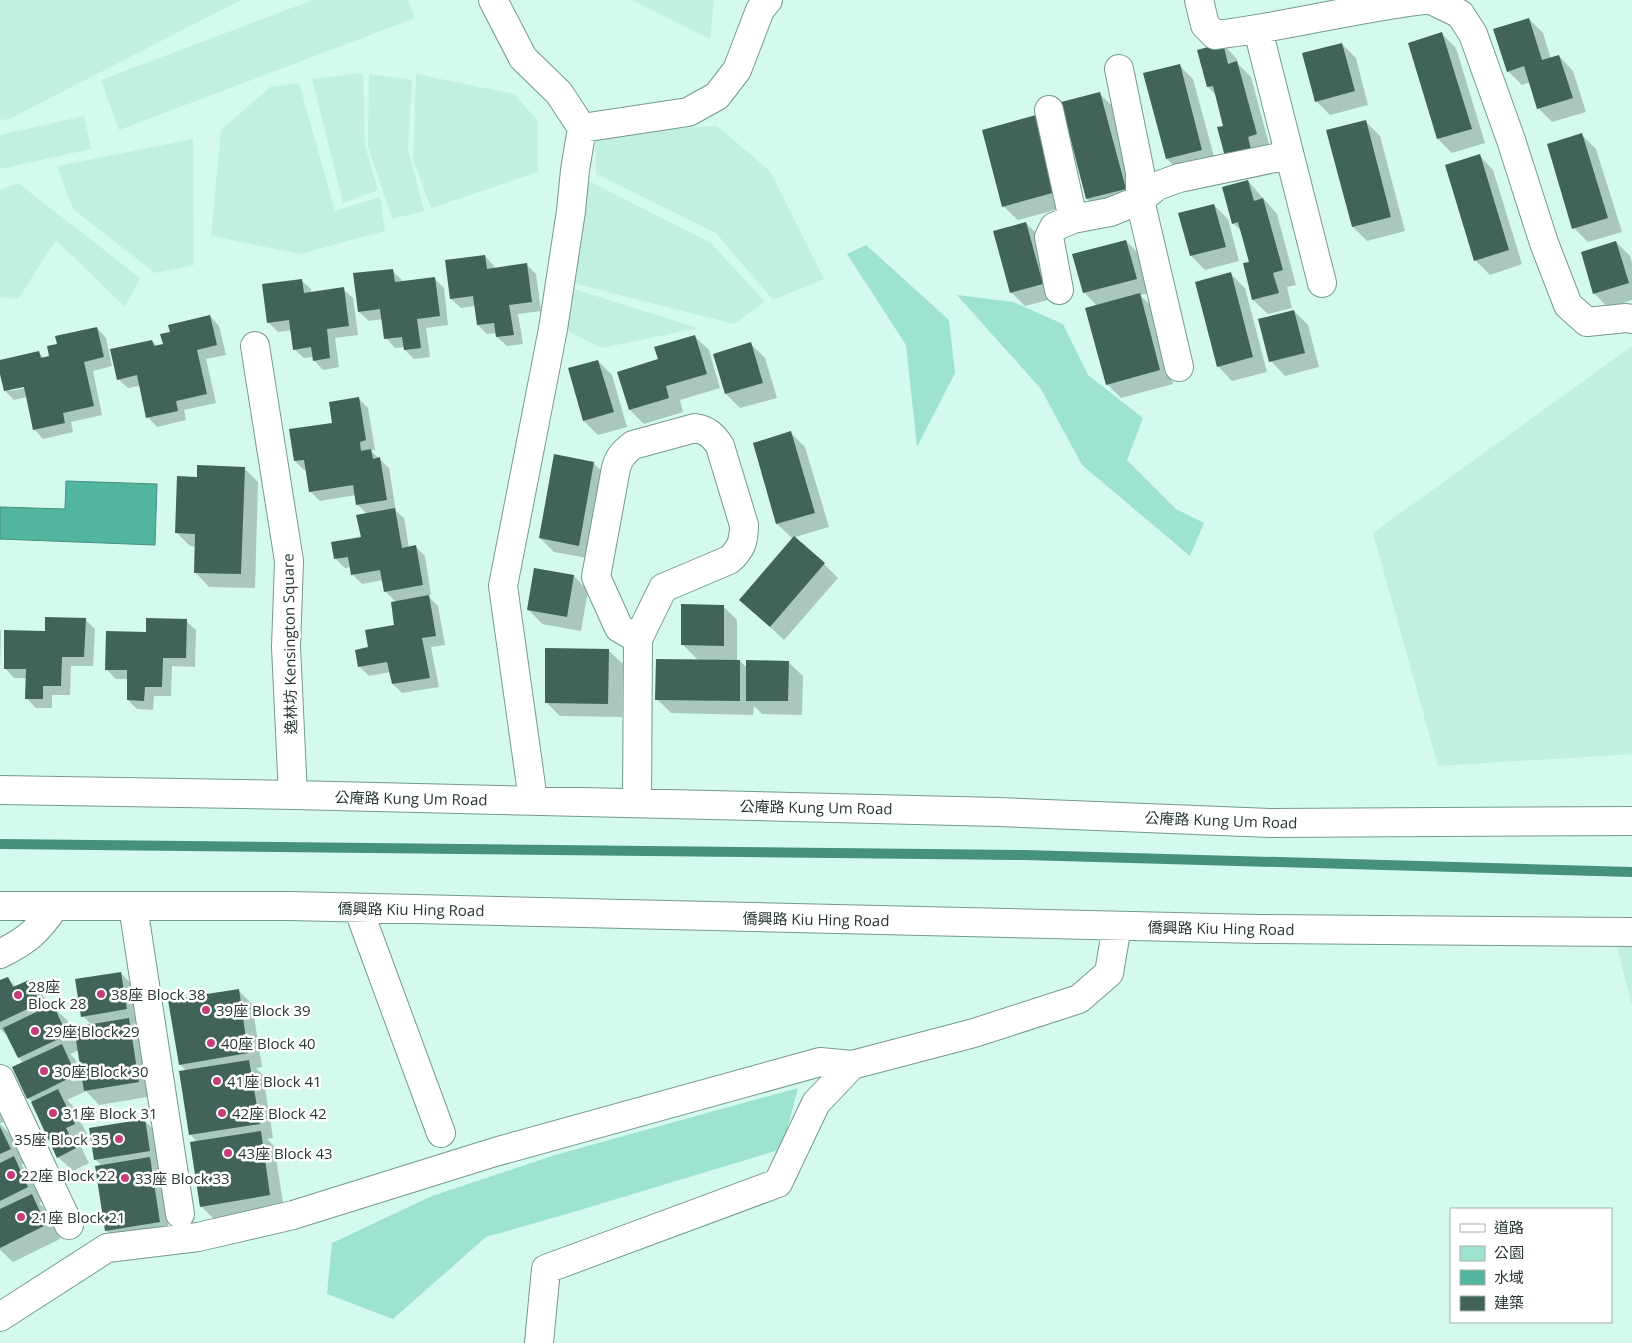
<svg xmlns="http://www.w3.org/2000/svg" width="1632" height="1343" viewBox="0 0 1632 1343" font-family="'Open Sans','Noto Sans TC',sans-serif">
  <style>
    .built { fill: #c1efe2 }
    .green { fill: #9ee2d0 }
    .water { fill: #52b59e; stroke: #46907e }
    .shadow { fill: #0003; fill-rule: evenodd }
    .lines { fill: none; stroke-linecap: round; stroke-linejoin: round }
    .stream { stroke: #46907e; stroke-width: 10 }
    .building { fill: #42635a }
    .minor-casing { stroke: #769990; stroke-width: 30 }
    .minor { stroke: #fff; stroke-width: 28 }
    .poi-dot { fill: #c53e7c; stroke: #fff; stroke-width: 2 }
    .labels { text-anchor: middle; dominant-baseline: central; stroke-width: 5; stroke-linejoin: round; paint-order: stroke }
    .street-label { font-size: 15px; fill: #293834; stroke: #fff }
    .poi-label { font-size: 15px; fill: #293834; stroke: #fff; text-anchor: start }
  </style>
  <rect width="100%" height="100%" fill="#d4f9ee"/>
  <!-- built -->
  <path class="built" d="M0,0H241L9,119L0,120Z
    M313,0H408L415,18L119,130L101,80Z
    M632,0H714L710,39Z
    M363,73L365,146L378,190L343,203L312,79Z
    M369,74L412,80L408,149L424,211L392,219L368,146Z
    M416,74L514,94L538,121V172L431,208L413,159Z
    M299,83L335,211L380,197L385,231L300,254L211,236L221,130L270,87Z
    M84,116L91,149L0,169V135Z
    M717,126L770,171L824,279L773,300L716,233L596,174L595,133Z
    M193,139L194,265L155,273L73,209L57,166Z
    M587,180L711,243L765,302L734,324L557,279Z
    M18,183L140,278L125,307L56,240L18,299L0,297V190Z
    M554,283L698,328L602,348L550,322Z
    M1632,346V754L1438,766L1373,533Z
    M1617,947H1632V1006Z"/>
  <!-- green -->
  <path class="green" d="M866,245L949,320L955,373L917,447L906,345L847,254Z
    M957,295L1013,302L1063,324L1088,375L1143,418L1127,460L1176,509L1204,523L1190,556L1082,465L1041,389Z
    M798,1088L782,1149L570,1213L486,1237L393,1319L327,1294L332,1243L432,1196L555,1155Z"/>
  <!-- water -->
  <path class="water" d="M66,481L157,484L155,545L0,539V507L65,509Z"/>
  <!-- shadow -->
  <path class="shadow" d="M1529,19L1543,33L1551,59L1559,56L1573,71L1586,112L1552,122L1538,108L1530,82L1522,85L1508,71Z
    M1442,34L1456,48L1485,143L1452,153L1438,139L1409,44Z
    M1223,44L1237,59L1238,64L1251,77L1270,148L1267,171L1225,126L1216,95L1208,87Z
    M1342,44L1356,58L1368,105L1330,115L1316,101Z
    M1179,65L1193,79L1216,164L1181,173L1167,159Z
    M1100,94L1114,108L1139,203L1102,213L1087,199L1062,103Z
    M1365,121L1380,136L1405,231L1367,241L1353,227Z
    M984,130L1070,206L1018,220L1003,206Z
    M1582,135L1596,149L1622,232L1588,242L1574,228Z
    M1479,155L1493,170L1522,264L1490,275L1475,260Z
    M1248,181L1277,214L1296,285L1287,287L1292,308L1268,314L1253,300L1244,264L1250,263L1242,232L1233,223Z
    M1214,205L1228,219L1239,261L1205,270L1191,256Z
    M1026,223L1040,237L1056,298L1025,306L1011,292Z
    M1126,241L1140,255L1150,293L1140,295L1154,309L1173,384L1121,398L1107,384L1097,306L1084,292Z
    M1616,242L1630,256L1632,263V300L1608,308L1594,293Z
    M485,256L494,266L495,269L527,265L536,274L541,311L518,314L523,344L507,346L497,337V333L487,334L478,325L475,306L461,308L451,299Z
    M392,270L402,280V283L434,278L444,288L448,325L426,328L430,357L414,359L405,350V347L395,348L386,338L383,319L369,321L359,312Z
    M1230,273L1245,288L1267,372L1232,381L1218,366Z
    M301,280L311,289V293L343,289L353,298L358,335L335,338L339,367L323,370L314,360L313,357L304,358L294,349L292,330L278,332L268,322Z
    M1294,311L1308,325L1319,367L1285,376L1271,361Z
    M210,316L219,326L226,355L206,359L216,403L184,410L186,420L157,427L148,417L140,386L128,388L118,379L152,341L157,346L164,345L171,333Z
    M97,328L106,338L112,366L93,371L102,415L71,422L73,432L43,439L34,429L27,397L14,400L5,391L0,361L39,353L44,358L51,357L58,345ZM30,384V387L10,391V389Z
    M694,336L709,350L720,388L680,400L683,412L644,424L630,410L659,360Z
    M751,344L765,358L777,398L740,408L726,394Z
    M598,361L612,375L627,427L598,435L584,421L570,369Z
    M359,399L368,408L375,450H370L389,468L396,511L404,518L409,548L415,546L425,556L431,595H427L438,606L445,645L431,647L439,687L402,693L393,684L390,672L369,676L360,667L357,651L370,648L396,626V602L386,592L383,580L362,584L352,574L351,567L345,568L336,559L333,543L362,538L367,514L357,504L356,495L320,501L310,491L307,470H304L295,461Z
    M791,433L805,447L829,527L792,538L777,524L754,443Z
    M593,463L608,477L593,559L554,552L540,538Z
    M244,468L258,482L255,588L209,587L195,572L196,547L190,546L176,532L198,478Z
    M824,564L838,578L784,640L741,600Z
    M535,569L574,576L588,591L581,631L542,624L528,609Z
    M723,606L737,620V661H740L748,669L788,662L803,676L802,715L762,714L754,706L753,715L671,713L657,699L699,661L682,644Z
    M85,619L95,629L93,666H71L70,695H52V708H36L27,699V678H14L5,668Z
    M186,621L196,630L195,667L172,666L171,696H154L153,710L137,709L128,700V679H116L106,669L147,633Z
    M0,630L1,631L0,669Z
    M608,650L623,664L622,717L560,716L546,702Z
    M121,973L135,988L140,1023L134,1024L143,1034L153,1096L99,1105L86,1091L67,1100L72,1105L89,1138L79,1143L89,1163L73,1171L58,1157L33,1103L28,1098L24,1063L19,1058L10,1038L0,1029V982L8,978L16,987L29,981L43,995L49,1007L52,1006L67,1020L76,1040L92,1025L83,1016ZM79,1050L81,1072L75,1059L70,1054Z
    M238,990L252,1004L262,1067L256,1068L263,1075L273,1138L267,1139L274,1146L284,1209L215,1220L201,1206L197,1142L190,1134L186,1071L180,1064Z
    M0,1114L4,1122L0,1123Z
    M144,1120L158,1134L163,1165L157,1166L164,1173L165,1204L169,1231L115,1239L106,1230L102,1166L95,1159Z
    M0,1124L10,1134L24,1164L21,1165L28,1172L42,1202L39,1203L46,1210L60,1239L13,1262L0,1250Z"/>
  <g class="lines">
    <!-- stream -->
    <path class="stream" d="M0,844L1025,855L1632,872"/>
  </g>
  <!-- building -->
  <path class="building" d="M1529,18L1542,60L1559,55L1573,98L1537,109L1524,66L1507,72L1493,29Z
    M1442,32L1472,129L1437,139L1408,43Z
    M1223,43L1228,64L1237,61L1257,134L1248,137L1253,157L1227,164L1217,127L1223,126L1213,86L1207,87L1197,50Z
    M1342,43L1355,91L1315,102L1302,53Z
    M1180,64L1202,150L1166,159L1143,73Z
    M1100,92L1126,189L1086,199L1061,102Z
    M1036,115L1056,192L1002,207L982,130Z
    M1366,120L1391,217L1352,227L1326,130Z
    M1582,133L1608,218L1572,229L1547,144Z
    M1480,154L1509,250L1474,261L1445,165Z
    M1248,180L1254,201L1263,198L1283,270L1273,273L1279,293L1252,300L1243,263L1249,262L1238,222L1232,224L1222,187Z
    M1214,204L1226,247L1190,256L1178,213Z
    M1026,222L1043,284L1010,293L993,231Z
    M1126,240L1137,279L1083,293L1072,254Z
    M1616,241L1629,283L1593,294L1581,252Z
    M485,255L487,269L527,263L532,302L509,305L514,335L496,337L494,323L477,325L473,296L450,299L445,260Z
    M393,269L395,282L435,277L440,316L417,319L421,348L404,350L402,337L384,339L380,309L358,312L353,273Z
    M1231,272L1253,357L1217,367L1195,282Z
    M302,279L304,293L344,287L349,326L327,329L330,358L313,361L311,347L293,350L289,320L267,323L262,284Z
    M1140,293L1160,370L1106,385L1085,308Z
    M1294,310L1305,353L1269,362L1258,319Z
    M210,315L217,345L197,350L207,394L176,401L178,411L146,418L137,375L117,380L110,349L152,340L154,346L163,344L160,334L170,332L168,325Z
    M97,327L104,357L84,362L94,406L63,413L65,423L33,430L24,387L4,391L0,374V360L39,351L41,358L49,356L47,346L57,344L55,336Z
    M695,335L707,374L666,386L669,398L629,410L617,372L658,359L654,347Z
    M751,342L763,383L725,394L713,354Z
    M598,360L614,412L583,421L568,368Z
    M359,397L366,440L360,442L361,451L371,449L373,459L380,457L387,500L356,505L353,485L309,492L304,460L294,461L289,429L332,423L329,402Z
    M791,431L815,513L776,524L753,443Z
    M554,454L594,462L579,546L539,538Z
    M197,465L245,467L241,574L194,573L195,534L175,533L177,476L197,477Z
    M395,508L402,548L416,545L423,585L384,592L380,570L351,575L348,557L334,559L331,542L361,537L356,515Z
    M794,536L825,563L770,627L739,600Z
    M534,568L574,575L567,617L527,610Z
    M429,595L436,636L422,638L430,678L392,684L387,662L358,667L355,650L368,647L365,630L394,625L391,602Z
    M681,604L724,605V646L681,645Z
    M45,617L86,618L84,657H62L61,686H43V699H25L26,669H4V630L45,631Z
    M146,618L187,619L186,658H163L162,687H145L144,701L127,700V670H105L106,631L146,632Z
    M545,648L609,649L608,704L545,703Z
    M656,659L740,660V701L655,700Z
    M746,660L789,661L788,701H746Z
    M121,972L127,1009L81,1017L75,979Z
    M8,977L13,987L29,980L40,1003L0,1022V980Z
    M239,989L248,1053L179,1065L168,1000Z
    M53,1004L67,1035L18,1058L3,1028Z
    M129,1018L139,1082L84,1091L74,1027Z
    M62,1044L76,1075L27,1099L12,1067Z
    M249,1060L260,1124L189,1135L179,1071Z
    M58,1089L75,1124L66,1128L76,1148L57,1158L31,1102Z
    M145,1119L150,1151L94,1160L89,1128Z
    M0,1127L11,1149L0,1154Z
    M261,1131L270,1195L200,1207L190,1142Z
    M14,1156L28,1187L0,1201V1163Z
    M150,1157L160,1222L105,1231L95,1166Z
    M32,1194L46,1225L0,1248V1209Z"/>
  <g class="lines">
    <defs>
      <path id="minor" d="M493,0L523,58L559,93L582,128L575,170L571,211L553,329L503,586L533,800
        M1199,0L1205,25L1215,35C1286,27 1354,8 1424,0
        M1431,0L1460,14L1473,34L1511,140L1544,243L1568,305L1587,322L1626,318L1632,319
        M1258,30L1322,283
        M1119,69L1140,172V200L1179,367
        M1049,110L1073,219
        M582,128L688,112L717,96L737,70L760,10L768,0
        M1059,290L1049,237L1054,227L1073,219L1110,212L1140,200L1157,186L1179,178L1289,155
        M255,346L289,561L286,647L293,795
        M695,428C707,430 713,435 720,446L744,525C744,541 741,550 729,560L663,588L638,639L619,628L596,577L616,468C619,457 624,452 633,445Z
        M0,790L293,795L998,812L1270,823L1632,821
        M637,803L638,639
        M0,906H290L1259,929L1632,932
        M133,906L180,1214
        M358,908L441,1133
        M0,954C28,940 38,931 55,906
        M0,1079L69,1225
        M0,1317L107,1248L198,1237L293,1215L495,1152L820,1062L852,1065
        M539,1343L546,1269L778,1183L816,1103L852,1065L974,1033L1079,999L1109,973L1117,926"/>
    </defs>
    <!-- minor casing -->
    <use href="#minor" class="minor-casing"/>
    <!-- minor -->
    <use href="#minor" class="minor"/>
  </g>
  <!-- markers -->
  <g class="poi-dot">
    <circle cx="101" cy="994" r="5"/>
    <circle cx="18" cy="995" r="5"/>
    <circle cx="206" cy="1010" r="5"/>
    <circle cx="35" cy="1031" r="5"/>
    <circle cx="211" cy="1043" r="5"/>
    <circle cx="44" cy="1071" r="5"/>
    <circle cx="217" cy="1081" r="5"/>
    <circle cx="53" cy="1113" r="5"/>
    <circle cx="222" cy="1113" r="5"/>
    <circle cx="119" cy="1139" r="5"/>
    <circle cx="228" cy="1153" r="5"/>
    <circle cx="11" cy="1175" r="5"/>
    <circle cx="125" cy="1178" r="5"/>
    <circle cx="21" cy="1217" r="5"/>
  </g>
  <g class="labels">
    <!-- street labels -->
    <g class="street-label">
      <text transform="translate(289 644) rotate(-91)">逸林坊 Kensington Square</text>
      <text transform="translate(411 798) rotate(1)">公庵路 Kung Um Road</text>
      <text transform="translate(816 807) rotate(1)">公庵路 Kung Um Road</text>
      <text transform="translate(1221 820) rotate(2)">公庵路 Kung Um Road</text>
      <text transform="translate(411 909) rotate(1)">僑興路 Kiu Hing Road</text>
      <text transform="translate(816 919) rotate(1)">僑興路 Kiu Hing Road</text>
      <text transform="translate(1221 928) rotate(1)">僑興路 Kiu Hing Road</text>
    </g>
    <!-- poi labels -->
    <g class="poi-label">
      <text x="28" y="986">28座<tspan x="28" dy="17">Block 28</tspan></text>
      <text x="111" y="994">38座 Block 38</text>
      <text x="216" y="1010">39座 Block 39</text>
      <text x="45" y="1031">29座 Block 29</text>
      <text x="221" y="1043">40座 Block 40</text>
      <text x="54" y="1071">30座 Block 30</text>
      <text x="227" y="1081">41座 Block 41</text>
      <text x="63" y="1113">31座 Block 31</text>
      <text x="232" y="1113">42座 Block 42</text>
      <text x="109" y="1139" text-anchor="end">35座 Block 35</text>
      <text x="238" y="1153">43座 Block 43</text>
      <text x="21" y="1175">22座 Block 22</text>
      <text x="135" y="1178">33座 Block 33</text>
      <text x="31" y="1217">21座 Block 21</text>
    </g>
  </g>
  <!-- legend -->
  <rect x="1450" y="1208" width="162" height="115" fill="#ffffff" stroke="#a9afae"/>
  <rect x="1460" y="1224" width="25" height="8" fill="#ffffff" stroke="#a9afae"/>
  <text x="1494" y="1233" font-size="15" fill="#293834">道路</text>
  <rect x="1460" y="1246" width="25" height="15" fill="#9ee2d0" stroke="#a9afae"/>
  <text x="1494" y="1258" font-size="15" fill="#293834">公園</text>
  <rect x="1460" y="1270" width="25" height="15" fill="#52b59e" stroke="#a9afae"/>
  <text x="1494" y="1283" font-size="15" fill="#293834">水域</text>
  <rect x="1460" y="1296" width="25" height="15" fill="#42635a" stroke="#a9afae"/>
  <text x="1494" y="1308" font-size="15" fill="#293834">建築</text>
</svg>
